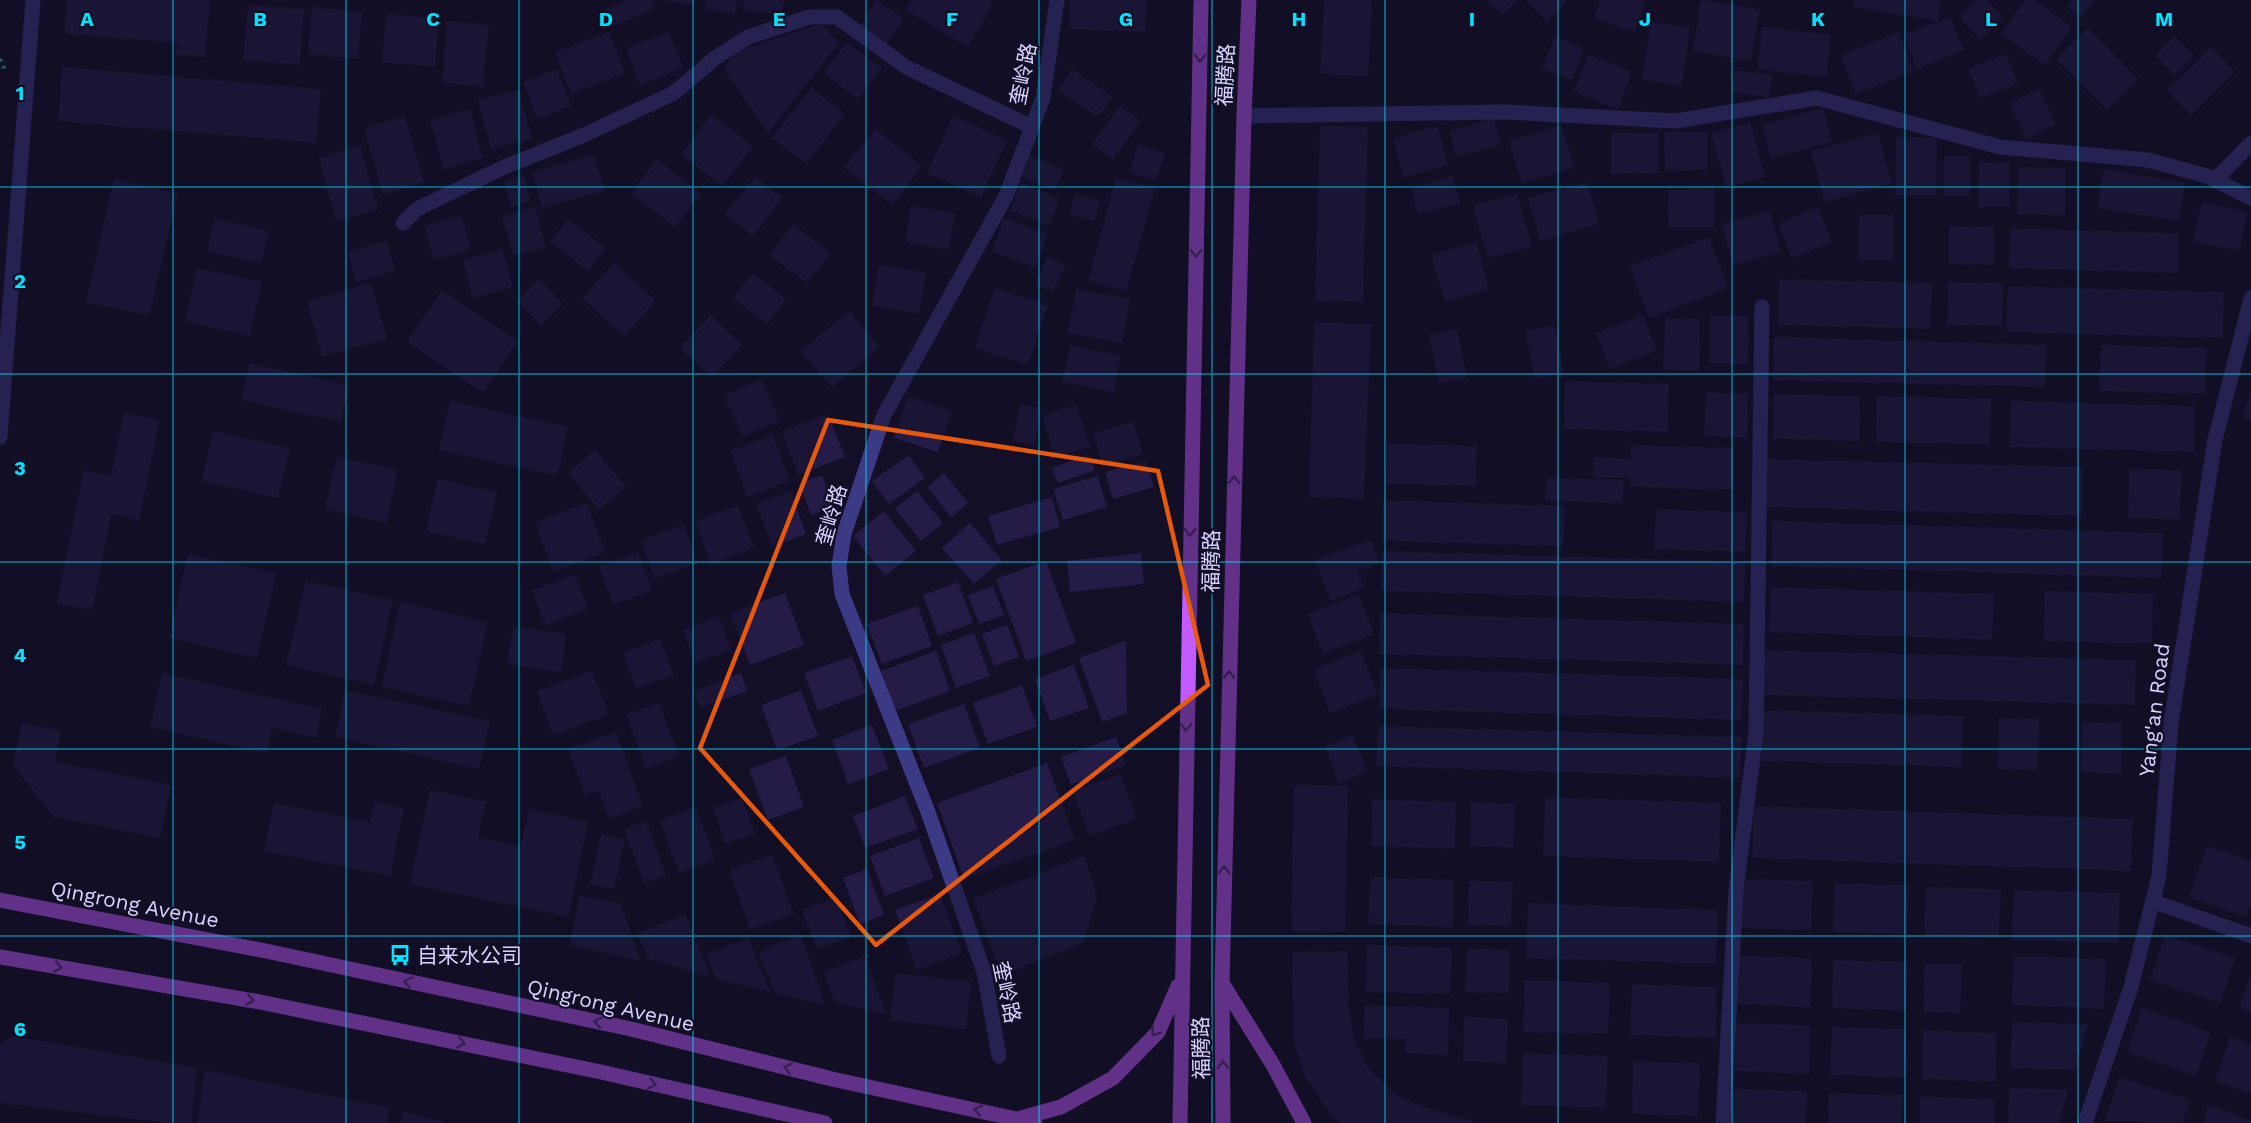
<svg xmlns="http://www.w3.org/2000/svg" width="2251" height="1123" viewBox="0 0 2251 1123" font-family="'Work Sans','Noto Sans SC',sans-serif">
  <style>
    .building { fill: #241b47 }
    .lines { fill: none; stroke-linecap: round; stroke-linejoin: round }
    .path { stroke: #2fb8b0; stroke-width: 4; stroke-dasharray: 3 4.5; stroke-linecap: butt }
    .minor { stroke: #3d3a85; stroke-width: 15 }
    .primary { stroke: #c25bff; stroke-width: 15 }
    .oneway { stroke: #623188 }
    .marked { fill: none; stroke: #e8590c; stroke-width: 4.5; stroke-linejoin: round }
    .grid { fill: none; stroke: #00e5ff; stroke-width: 1.5; stroke-opacity: 0.55 }
    .labels { text-anchor: middle; dominant-baseline: central; stroke-width: 4.5; stroke-linejoin: round; paint-order: stroke }
    .street-label { font-size: 21px; fill: #d9d4ff; stroke: #130f26 }
    .poi-label { font-size: 21px; fill: #d9d4ff; stroke: #130f26; text-anchor: start }
    .grid-label { font-size: 20px; text-anchor: middle; font-weight: bold; fill: #00e5ff; stroke: #130f26; stroke-width: 4.5; stroke-linejoin: round; paint-order: stroke }
  </style>
  <rect width="100%" height="100%" fill="#130f26"/>
  <!-- building -->
  <path class="building" d="M67,0H210L205,57L176,55L177,43L64,34Z
    M629,0H651L655,9L604,29L597,12Z
    M660,0H697L696,6Z
    M706,0H737L735,14L705,9Z
    M745,0H784L782,15L743,10Z
    M876,0L904,18L885,47L858,30Z
    M912,0H987L993,4L968,47L906,10Z
    M1070,0H1147L1145,32L1069,29Z
    M1324,0H1372L1368,77L1320,74Z
    M1487,0H1517L1502,15Z
    M1526,0H1567L1547,21Z
    M1601,0H1646L1635,32L1594,18Z
    M1701,0L1760,9L1751,61L1693,51Z
    M1854,0H1941L1938,21L1853,7Z
    M1977,0H1987L2004,19L1980,40L1959,16Z
    M2025,0H2034L2072,27L2045,65L2001,34Z
    M2072,0H2094L2082,18L2067,7Z
    M248,5L304,9L300,65L243,60Z
    M312,7L362,12L358,59L308,54Z
    M386,14L439,18L435,67L382,62Z
    M1950,17L1964,50L1917,69L1904,35Z
    M447,21L489,25L483,86L442,83Z
    M1651,22L1690,28L1682,86L1642,80Z
    M821,24L839,43L768,133L724,70L733,52Z
    M1762,27L1831,35L1827,77L1757,69Z
    M2088,28L2138,79L2107,110L2056,59Z
    M609,32L625,73L571,94L555,52Z
    M669,32L683,68L640,85L626,48Z
    M1899,32L1914,71L1856,94L1840,55Z
    M2174,36L2194,56L2174,75L2155,55Z
    M1555,37L1584,48L1572,80L1542,69Z
    M847,42L882,68L858,99L823,73Z
    M2211,47L2235,72L2191,115L2167,90Z
    M2006,54L2018,84L1980,98L1968,69Z
    M1588,55L1632,71L1618,109L1574,92Z
    M62,67L321,89L316,143L58,121Z
    M557,69L571,106L537,119L523,82Z
    M1072,69L1113,97L1098,117L1058,90Z
    M1735,70L1772,75L1769,97L1731,92Z
    M811,88L845,114L806,164L772,138Z
    M2039,89L2056,124L2027,139L2009,103Z
    M519,90L532,139L491,149L478,100Z
    M1120,106L1141,121L1113,159L1092,144Z
    M1823,108L1832,142L1771,158L1762,125Z
    M470,109L483,158L444,169L430,120Z
    M712,114L753,146L722,186L681,154Z
    M405,116L424,183L383,195L364,128Z
    M953,116L1007,140L981,197L927,173Z
    M1494,118L1501,144L1456,157L1449,131Z
    M1750,122L1765,177L1726,187L1711,133Z
    M1320,126L1368,127L1363,302L1315,301Z
    M1437,126L1448,165L1404,177L1393,139Z
    M1562,126L1574,168L1522,183L1509,141Z
    M875,129L922,166L892,205L844,167Z
    M1658,132L1659,173L1611,174V133Z
    M1664,132H1707V170L1665,171Z
    M1878,133L1892,183L1825,202L1811,151Z
    M1896,137L1937,138L1936,195H1895Z
    M1138,144L1165,153L1156,180L1129,172Z
    M360,146L378,209L336,221L319,158Z
    M594,155L605,191L542,208L532,172Z
    M1030,155L1064,169L1055,190L1022,177Z
    M1944,156H1970V196H1943Z
    M657,159L701,194L675,227L631,193Z
    M1979,162L2010,163L2009,207H1978Z
    M2018,167L2065,168V215L2017,214Z
    M2104,169L2185,183L2179,221L2097,208Z
    M524,176L531,201L511,207L504,181Z
    M1452,176L1460,203L1418,214L1411,188Z
    M755,177L782,198L753,236L725,214Z
    M1116,178L1155,188L1126,291L1088,281Z
    M114,179L178,194L149,316L86,302Z
    M1587,182L1599,224L1540,241L1528,198Z
    M1021,183L1060,199L1049,226L1010,210Z
    M1714,189V227H1669L1668,190Z
    M1517,193L1532,246L1488,258L1473,206Z
    M1075,194L1100,201L1094,221L1069,215Z
    M2202,202L2248,212L2239,251L2193,241Z
    M911,206L955,213L949,250L905,242Z
    M535,207L546,248L513,256L502,216Z
    M1818,207L1832,242L1792,258L1778,224Z
    M1770,211L1781,252L1733,265L1722,224Z
    M461,215L471,250L434,260L424,225Z
    M1859,215H1894L1893,261L1858,260Z
    M214,218L269,231L261,263L207,251Z
    M1004,218L1048,234L1036,268L992,251Z
    M568,219L606,248L588,271L550,242Z
    M793,224L831,253L807,283L769,255Z
    M1949,226L1994,227V265L1949,264Z
    M2010,228L2178,233V273L2009,268Z
    M1709,237L1728,288L1649,318L1630,266Z
    M387,241L395,271L356,282L348,252Z
    M1476,242L1489,289L1445,302L1431,255Z
    M502,249L513,287L473,298L463,260Z
    M1047,257L1066,265L1053,292L1035,284Z
    M614,263L656,301L624,336L582,298Z
    M879,265L926,272L919,313L872,306Z
    M197,268L262,282L250,336L185,321Z
    M753,273L786,299L767,324L733,298Z
    M539,279L563,304L541,325L517,301Z
    M1779,279L1932,283L1930,329L1778,325Z
    M1948,282L2003,283L2002,326L1947,325Z
    M371,283L387,339L322,357L307,301Z
    M2008,286L2224,292L2223,338L2006,332Z
    M995,288L1048,305L1028,365L975,348Z
    M1076,289L1130,299L1122,343L1068,333Z
    M442,290L518,341L483,393L407,342Z
    M849,311L880,347L832,387L801,351Z
    M710,315L742,345L712,377L680,348Z
    M1643,315L1657,350L1610,369L1596,333Z
    M1710,315L1749,316L1748,365L1709,363Z
    M1665,318L1700,319L1699,371L1663,369Z
    M1314,322L1371,324L1364,499L1309,497Z
    M1554,325L1564,373L1535,379L1525,331Z
    M1457,329L1467,378L1439,383L1429,335Z
    M1774,337L2047,345L2045,387L1773,380Z
    M1070,345L1121,356L1114,392L1062,382Z
    M2101,345L2207,348L2205,394L2099,391Z
    M250,363L349,385L341,422L241,400Z
    M761,379L780,420L743,437L724,396Z
    M1565,381L1669,384L1668,432L1564,429Z
    M1706,392L1748,394L1747,438L1704,436Z
    M2250,392H2251V420L2243,418Z
    M1774,394L1860,396L1859,441L1773,439Z
    M908,396L952,411L938,452L894,438Z
    M1877,396L1991,399L1990,445L1876,442Z
    M450,401L568,427L557,476L439,450Z
    M2011,401L2195,406L2194,452L2009,447Z
    M1020,404L1041,408L1034,445L1013,442Z
    M1076,405L1090,447L1055,457L1042,416Z
    M124,413L160,420L139,520L111,514L92,610L57,603L84,470L111,476Z
    M828,414L845,457L798,475L782,431Z
    M1133,422L1143,454L1103,466L1093,433Z
    M213,431L290,448L278,498L202,481Z
    M773,435L790,481L747,497L730,451Z
    M1386,443L1477,446L1476,486L1385,484Z
    M1631,445L1733,448L1732,490L1630,487V478L1593,477L1594,457L1631,459Z
    M595,450L626,487L599,510L568,473Z
    M1089,454L1095,470L1058,483L1052,468Z
    M909,455L925,478L889,504L872,481Z
    M337,457L398,470L386,523L325,509Z
    M1766,459L2083,467L2082,516L1764,507Z
    M1146,460L1154,487L1113,499L1105,472Z
    M2129,469L2182,470L2180,519L2128,518Z
    M944,473L968,503L951,517L927,487Z
    M822,475L834,507L811,515L799,483Z
    M1098,476L1107,507L1063,520L1053,489Z
    M1546,478L1624,480L1623,503L1545,501Z
    M438,479L497,492L485,544L426,531Z
    M791,491L806,534L772,546L756,504Z
    M917,491L943,523L921,541L895,509Z
    M1052,497L1060,527L997,545L988,516Z
    M1383,500L1565,506L1563,546L1382,541Z
    M587,503L605,552L553,572L535,522Z
    M738,505L754,548L711,564L695,521Z
    M1656,509L1746,512L1745,552L1654,549Z
    M884,511L916,551L885,576L853,536Z
    M1772,521L2163,533L2161,578L1771,566Z
    M970,523L1002,560L974,584L942,548Z
    M684,525L698,563L655,578L641,540Z
    M1370,540L1379,563L1357,571L1364,588L1331,601L1315,560Z
    M1382,551L1745,562L1744,602L1381,591Z
    M638,553L652,591L613,605L599,566Z
    M1141,553L1144,584L1070,592L1067,561Z
    M188,554L276,573L257,658L169,638Z
    M1046,561L1076,643L1026,661L996,579Z
    M575,575L588,609L545,625L532,590Z
    M306,581L393,600L374,685L286,665Z
    M958,582L973,623L938,636L923,595Z
    M993,586L1004,615L979,624L968,595Z
    M1771,587L1994,594L1992,640L1769,632Z
    M2045,591L2153,594L2152,644L2043,641Z
    M785,593L804,645L750,665L730,613Z
    M1359,595L1374,634L1323,654L1308,614Z
    M400,602L488,622L469,706L382,687Z
    M918,606L932,646L882,664L867,624Z
    M1380,613L1744,624L1743,665L1379,654Z
    M719,616L731,650L695,663L683,630Z
    M1007,625L1019,657L994,666L982,634Z
    M513,626L566,634L561,672L507,664Z
    M974,633L990,676L956,688L941,645Z
    M660,639L674,675L636,688L623,653Z
    M1126,641L1127,713L1102,722L1079,658Z
    M1764,650L2136,660L2135,705L1763,695Z
    M936,651L950,691L895,711L881,671Z
    M1361,651L1378,695L1330,713L1314,669Z
    M852,656L866,693L818,711L804,673Z
    M1074,665L1089,708L1050,721L1035,679Z
    M1380,668L1743,679L1742,720L1379,709Z
    M592,671L609,715L553,735L537,691Z
    M162,673L322,709L316,738L272,728L266,753L150,727Z
    M741,673L747,691L700,708L694,691Z
    M1022,685L1037,727L988,744L973,703Z
    M345,690L490,721L479,769L335,737Z
    M801,690L818,736L777,750L761,705Z
    M659,703L679,756L646,768L626,715Z
    M964,704L980,748L924,768L908,724Z
    M1762,710L1963,716L1961,767L1761,761Z
    M1999,718L2039,719L2038,770L1998,769Z
    M2082,722L2122,723L2121,774L2081,772Z
    M21,723L61,731L55,762L171,785L160,838L54,817L13,765Z
    M872,725L889,769L848,784L832,740Z
    M1378,726L1742,737L1740,778L1376,766Z
    M616,732L643,806L609,819L598,790L585,796L568,749Z
    M1353,735L1367,772L1338,783L1325,746Z
    M1116,737L1126,765L1071,785L1061,757Z
    M786,756L804,807L768,820L749,769Z
    M1047,763L1075,840L964,879L937,803Z
    M1120,774L1137,819L1089,836L1073,791Z
    M1294,785L1348,786L1345,932L1291,931Z
    M430,790L486,801L478,837L521,846L529,809L588,822L568,917L410,884Z
    M905,796L918,829L865,848L853,816Z
    M1545,797L1721,803L1719,862L1543,856Z
    M742,798L755,834L726,844L713,808Z
    M1372,799L1456,802L1455,849L1371,846Z
    M374,802L404,808L390,876L264,851L274,803L370,822Z
    M1471,802L1515,804L1513,848L1470,846Z
    M1754,806L2133,819L2131,871L1752,858Z
    M696,807L715,860L679,873L660,820Z
    M646,821L666,875L644,883L624,829Z
    M601,834L625,839L614,889L590,884Z
    M919,838L934,878L885,896L870,856Z
    M2207,846L2251,861V902L2246,917L2189,897Z
    M772,855L794,914L750,929L729,870Z
    M1084,856L1097,896L1083,943L1002,975L973,899Z
    M867,869L884,915L860,924L843,878Z
    M1370,877L1454,880L1453,927L1368,924Z
    M1738,879L1813,881L1811,930L1737,928Z
    M1469,881L1513,882L1511,926L1468,925Z
    M1834,883L1909,885L1907,934L1833,932Z
    M1926,887L2001,889L1999,937L1924,935Z
    M2014,890L2120,893L2118,943L2012,940Z
    M940,894L962,953L917,970L895,910Z
    M579,896L620,903L641,961L570,945Z
    M836,897L851,937L817,949L802,910Z
    M1528,903L1718,910L1716,964L1526,958Z
    M685,914L711,977L649,959L637,934Z
    M801,934L825,1005L776,994L758,952Z
    M2165,935L2235,958L2220,1003L2150,980Z
    M748,938L770,992L716,979L706,955Z
    M1367,945L1452,948L1450,994L1366,992Z
    M1467,948L1510,950L1509,993L1465,992Z
    M1347,951L1349,1010L1354,1040L1370,1070L1398,1096L1429,1109L1480,1123H1341L1330,1114L1305,1076L1294,1044L1292,952Z
    M1737,955L1812,958L1810,1007L1736,1004Z
    M865,956L886,1014L835,1002L823,972Z
    M2014,956L2106,959L2104,1009L2012,1005Z
    M1833,960L1908,962L1906,1011L1832,1008Z
    M1925,963L1962,964L1960,1013L1923,1012Z
    M896,973L971,982L966,1029L890,1020Z
    M2251,973V1012L2239,1008Z
    M1525,980L1610,983L1608,1034L1523,1032Z
    M1632,984L1717,987L1716,1038L1630,1035Z
    M1365,1005L1449,1008L1448,1055L1405,1053L1406,1039L1364,1038Z
    M2142,1008L2211,1032L2196,1076L2127,1052Z
    M1464,1017L1508,1019L1506,1063L1463,1061Z
    M2012,1022L2088,1024L2075,1070L2010,1068Z
    M1736,1023L1810,1025L1809,1074L1734,1071Z
    M1832,1027L1906,1029L1905,1078L1830,1075Z
    M1923,1030L1997,1033L1996,1082L1922,1079Z
    M13,1036L197,1068L191,1123H169L0,1103V1044Z
    M2230,1037L2251,1044V1093L2215,1081Z
    M1523,1053L1608,1056L1606,1108L1521,1105Z
    M1633,1061L1700,1063L1698,1116L1632,1114Z
    M204,1070L389,1108L387,1123H198Z
    M2120,1077L2190,1100L2182,1123L2105,1121Z
    M2009,1088L2068,1089L2059,1123H2008Z
    M1733,1089L1807,1091L1806,1123H1732Z
    M1829,1093L1903,1095L1902,1123H1828Z
    M1920,1097L1995,1099L1994,1123H1920Z
    M2208,1105L2251,1120V1123H2203Z
    M403,1112L445,1122V1123H401Z"/>
  <g class="lines">
    <!-- path -->
    <path class="path" d="M0,59L6,72"/>
    <!-- minor -->
    <path class="minor" d="M1244,116L1505,112L1675,121L1817,98L2000,147L2148,160L2207,176L2251,198
      M2215,180L2251,143
      M403,223L417,209L502,168L584,135L674,93L715,58L748,37L810,17H837L906,67L1032,127
      M0,437L33,0
      M2152,901L2251,936
      M999,1056L984,972L928,812L842,594L839,566L844,534L884,415L1006,196L1043,98L1057,0
      M1723,1123L1736,890L1756,733L1762,307
      M2085,1123L2131,987L2159,876L2171,723L2215,440L2251,298"/>
    <!-- primary -->
    <path class="primary" d="M0,900L266,951L631,1029L832,1079L1035,1123
      M0,957L260,1002L601,1072L825,1123
      M1222,983L1273,1065L1304,1123
      M1021,1118L1061,1107L1113,1078L1158,1032L1178,986
      M1180,1123L1201,0
      M1223,1123L1222,982L1244,116L1249,0"/>
  </g>
  <!-- one-way arrows -->
  <defs><path id="oneway-chevron" d="M-2-3.5L2.5 0L-2 3.5" fill="none" stroke-width="1.6" stroke-linecap="round" stroke-linejoin="round" transform="scale(1.5)"/></defs>
  <g class="oneway">
    <use href="#oneway-chevron" transform="translate(1200 58) rotate(91)"/>
    <use href="#oneway-chevron" transform="translate(1196 253) rotate(91)"/>
    <use href="#oneway-chevron" transform="translate(1234 480) rotate(-89)"/>
    <use href="#oneway-chevron" transform="translate(1190 532) rotate(91)"/>
    <use href="#oneway-chevron" transform="translate(1229 675) rotate(-89)"/>
    <use href="#oneway-chevron" transform="translate(1186 727) rotate(91)"/>
    <use href="#oneway-chevron" transform="translate(1224 870) rotate(-89)"/>
    <use href="#oneway-chevron" transform="translate(58 967) rotate(10)"/>
    <use href="#oneway-chevron" transform="translate(408 982) rotate(-168)"/>
    <use href="#oneway-chevron" transform="translate(250 1000) rotate(10)"/>
    <use href="#oneway-chevron" transform="translate(598 1022) rotate(-168)"/>
    <use href="#oneway-chevron" transform="translate(1155 1032) rotate(126)"/>
    <use href="#oneway-chevron" transform="translate(461 1043) rotate(12)"/>
    <use href="#oneway-chevron" transform="translate(1223 1065) rotate(-91)"/>
    <use href="#oneway-chevron" transform="translate(788 1068) rotate(-166)"/>
    <use href="#oneway-chevron" transform="translate(652 1084) rotate(13)"/>
    <use href="#oneway-chevron" transform="translate(978 1110) rotate(-168)"/>
  </g>
  <!-- marked area -->
  <path d="M0 0H2251V1123H0ZM828,420L1158,471L1208,685L876,945L700,748Z" fill="#130f26" fill-opacity=".55" fill-rule="evenodd"/>
  <path class="marked" d="M828,420L1158,471L1208,685L876,945L700,748Z"/>
  <!-- grid -->
  <path class="grid" d="M173,0V1123M346,0V1123M519,0V1123M693,0V1123M866,0V1123M1039,0V1123M1212,0V1123M1385,0V1123M1558,0V1123M1732,0V1123M1905,0V1123M2078,0V1123M0,187H2251M0,374H2251M0,562H2251M0,749H2251M0,936H2251"/>
  <!-- icons -->
  <defs>
    <symbol id="bus-bare" viewBox="-9 -9 18 18"><path d="M-5-6H5V4H4V6H2V4H-2V6H-4V4H-5ZM-3.5-4V0h7V-4ZM-3.5 1.2v1.5H-2V1.2ZM2 1.2v1.5H3.5V1.2Z" fill="#00e5ff" stroke="#130f26" stroke-width="2.5" paint-order="stroke"/></symbol>
  </defs>
  <g fill-rule="evenodd">
    <use href="#bus-bare" x="385" y="940" width="30" height="30"/>
  </g>
  <g class="labels">
    <!-- street labels -->
    <g class="street-label">
      <text transform="translate(1023 74) rotate(-79)">奎岭路</text>
      <text transform="translate(1225 75) rotate(-87)">福腾路</text>
      <text transform="translate(831 515) rotate(-74)">奎岭路</text>
      <text transform="translate(1211 561) rotate(-89)">福腾路</text>
      <text transform="translate(2154 710) rotate(-83)">Yang'an Road</text>
      <text transform="translate(135 904) rotate(11)">Qingrong Avenue</text>
      <text transform="translate(1007 992) rotate(78)">奎岭路</text>
      <text transform="translate(611 1005) rotate(13)">Qingrong Avenue</text>
      <text transform="translate(1201 1048) rotate(-91)">福腾路</text>
    </g>
    <!-- poi labels -->
    <g class="poi-label">
      <text x="417" y="955">自来水公司</text>
    </g>
  </g>
  <g class="grid-label">
    <text x="87" y="26">A</text>
    <text x="260" y="26">B</text>
    <text x="433" y="26">C</text>
    <text x="606" y="26">D</text>
    <text x="779" y="26">E</text>
    <text x="952" y="26">F</text>
    <text x="1126" y="26">G</text>
    <text x="1299" y="26">H</text>
    <text x="1472" y="26">I</text>
    <text x="1645" y="26">J</text>
    <text x="1818" y="26">K</text>
    <text x="1991" y="26">L</text>
    <text x="2164" y="26">M</text>
    <text x="20" y="100">1</text>
    <text x="20" y="288">2</text>
    <text x="20" y="475">3</text>
    <text x="20" y="662">4</text>
    <text x="20" y="849">5</text>
    <text x="20" y="1036">6</text>
  </g>
</svg>
